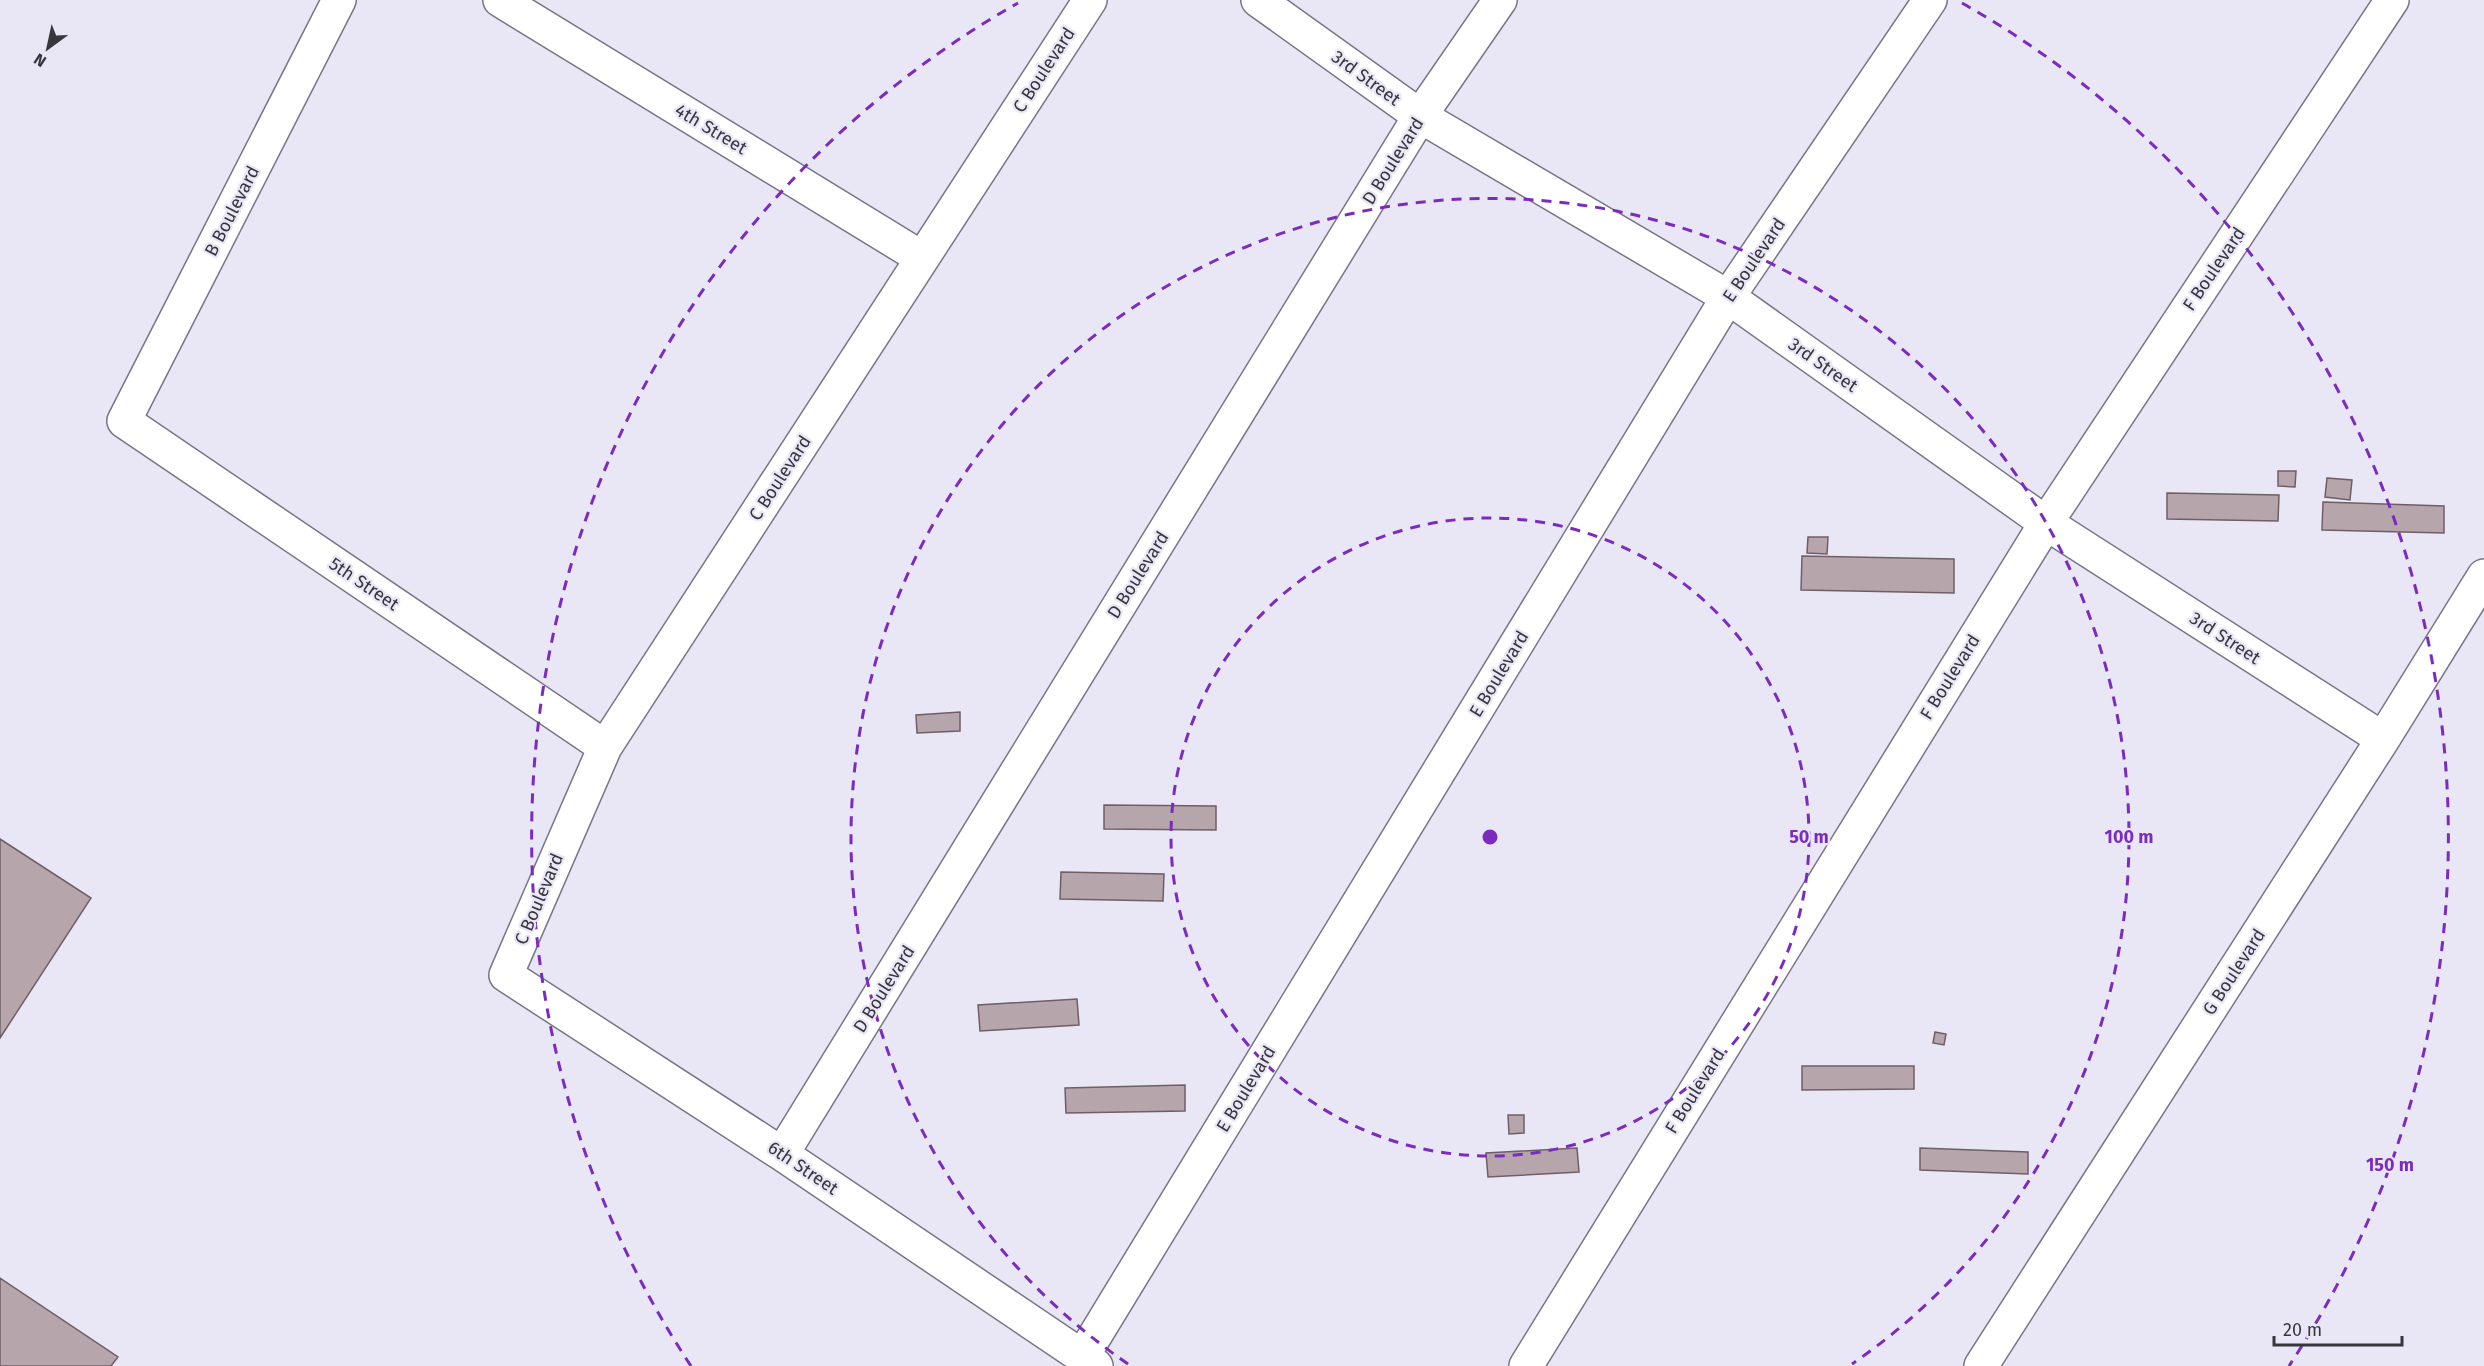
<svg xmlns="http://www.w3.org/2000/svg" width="2484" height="1366" viewBox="0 0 2484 1366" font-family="'Fira Sans',sans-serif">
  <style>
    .building { fill: #b7a5ac; stroke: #6f5f65; stroke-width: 1.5 }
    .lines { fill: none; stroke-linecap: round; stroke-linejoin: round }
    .minor-casing { stroke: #797584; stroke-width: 36 }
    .minor { stroke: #fff; stroke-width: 33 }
    .ring { fill: none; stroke: #7b2cbf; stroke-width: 3; stroke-dasharray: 10 8 }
    .labels { text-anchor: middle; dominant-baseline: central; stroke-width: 4.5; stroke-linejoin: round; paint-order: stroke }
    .street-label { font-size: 18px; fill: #38363d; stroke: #e9e6f6 }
    .centre { fill: #7b2cbf; stroke: #e9e6f6; stroke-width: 3 }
    .ring-label { font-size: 18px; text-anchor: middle; font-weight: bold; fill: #7b2cbf; stroke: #e9e6f6; stroke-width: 4.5; stroke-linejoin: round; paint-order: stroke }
  </style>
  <rect width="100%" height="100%" fill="#e9e6f6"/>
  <!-- building -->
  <path class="building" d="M2278,471H2296L2295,487L2278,486Z
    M2327,478L2352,480L2350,500L2325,497Z
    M2167,493L2279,495L2278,521L2167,519Z
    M2323,502L2444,506V533L2322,530Z
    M1808,537H1828L1827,554L1807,553Z
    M1802,556L1954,559V593L1801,590Z
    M960,712V731L917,733L916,715Z
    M1104,805L1216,806V830L1104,829Z
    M0,839L91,898L0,1038Z
    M1061,872L1164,874L1163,901L1060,899Z
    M1077,999L1079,1025L980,1031L978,1005Z
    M1935,1032L1946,1034L1944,1045L1933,1043Z
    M1802,1066H1914V1089L1802,1090Z
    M1185,1085V1111L1066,1113L1065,1088Z
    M1508,1115H1524V1133L1509,1134Z
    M1577,1148L1579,1172L1488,1177L1486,1153Z
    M1920,1148L2028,1152V1174L1920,1170Z
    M0,1278L118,1357L111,1366H0Z"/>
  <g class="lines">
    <defs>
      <path id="minor" d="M339,0L124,421L605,747
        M500,0L922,258
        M1090,0L605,747L506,975L782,1154L1096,1366
        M1258,0L1420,116L1728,297L2046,523L2383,739
        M782,1154L1420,116L1500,0
        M1082,1357L1728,297L1930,0
        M1526,1366L2046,523L2392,0
        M1981,1366L2383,739L2484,576"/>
    </defs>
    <!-- minor casing -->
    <use href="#minor" class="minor-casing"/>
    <!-- minor -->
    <use href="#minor" class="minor"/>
  </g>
  <!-- distance rings -->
  <g class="ring">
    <circle cx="1490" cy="837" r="319"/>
    <path d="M1128 1364A639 639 0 1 1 1852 1364"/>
    <path d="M691 1366A958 958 0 0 1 1018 3M1962 3A958 958 0 0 1 2289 1366"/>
  </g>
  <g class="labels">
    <!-- street labels -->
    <g class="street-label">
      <text transform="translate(1044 70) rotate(-57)">C Boulevard</text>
      <text transform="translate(1366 78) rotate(36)">3rd Street</text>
      <text transform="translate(711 129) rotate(31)">4th Street</text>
      <text transform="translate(1393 161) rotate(-58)">D Boulevard</text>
      <text transform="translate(232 211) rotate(-63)">B Boulevard</text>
      <text transform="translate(1754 260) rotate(-56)">E Boulevard</text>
      <text transform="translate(2214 269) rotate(-56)">F Boulevard</text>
      <text transform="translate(1823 365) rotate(35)">3rd Street</text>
      <text transform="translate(780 478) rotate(-57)">C Boulevard</text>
      <text transform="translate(1138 575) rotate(-58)">D Boulevard</text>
      <text transform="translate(364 584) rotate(34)">5th Street</text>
      <text transform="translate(2225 638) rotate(33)">3rd Street</text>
      <text transform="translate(1499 674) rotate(-59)">E Boulevard</text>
      <text transform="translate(1950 677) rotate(-58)">F Boulevard</text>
      <text transform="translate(539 899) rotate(-67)">C Boulevard</text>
      <text transform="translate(2234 972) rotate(-57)">G Boulevard</text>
      <text transform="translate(884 989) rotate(-58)">D Boulevard</text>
      <text transform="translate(1246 1089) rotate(-59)">E Boulevard</text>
      <text transform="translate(1695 1091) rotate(-58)">F Boulevard</text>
      <text transform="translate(803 1168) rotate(34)">6th Street</text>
    </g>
  </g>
  <circle cx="1490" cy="837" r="9" class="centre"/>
  <g class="ring-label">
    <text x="1809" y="843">50 m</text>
    <text x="2129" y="843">100 m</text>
    <text x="2390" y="1171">150 m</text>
  </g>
  <!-- north arrow -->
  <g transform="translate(48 48) rotate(213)" stroke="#e9e6f6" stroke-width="4.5" paint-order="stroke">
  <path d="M0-4.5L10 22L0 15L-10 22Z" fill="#38363d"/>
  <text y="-9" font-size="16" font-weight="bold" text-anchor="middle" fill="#38363d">N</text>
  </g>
  <!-- scale -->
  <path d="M2274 1336v9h128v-9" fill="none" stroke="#38363d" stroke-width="3"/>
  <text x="2283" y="1336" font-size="18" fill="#38363d" stroke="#e9e6f6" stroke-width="4.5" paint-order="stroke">20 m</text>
</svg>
